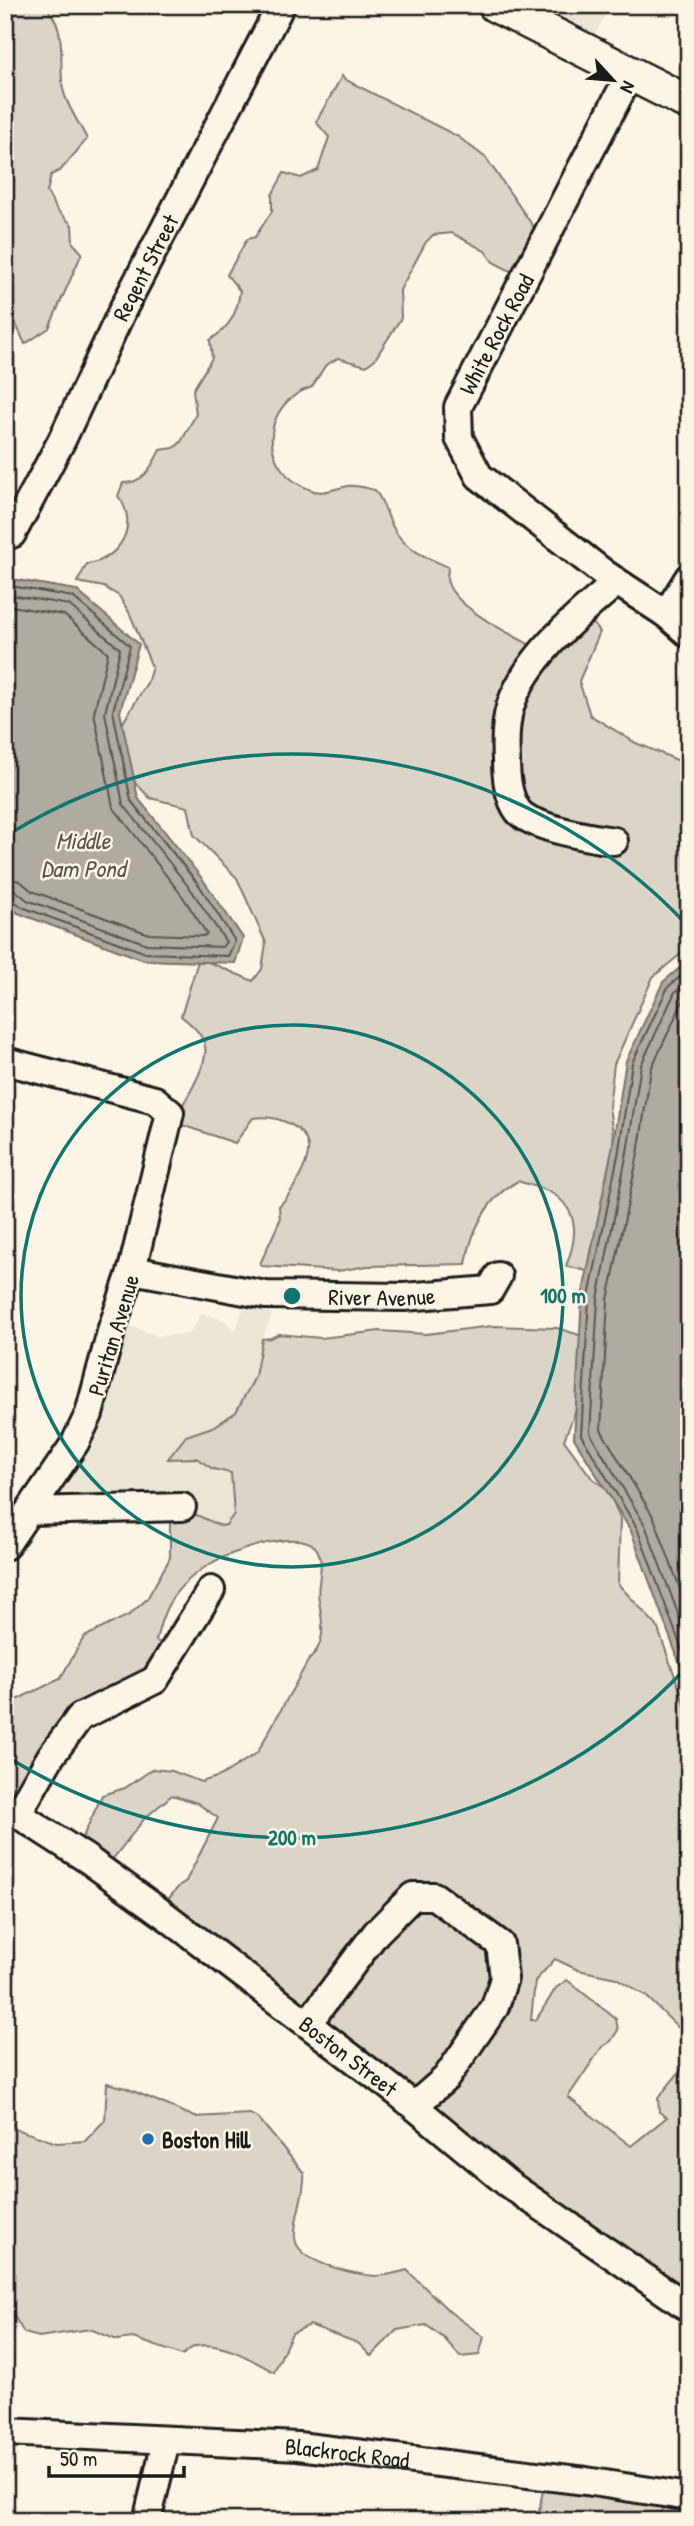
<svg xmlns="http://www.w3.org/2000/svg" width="694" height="2526" viewBox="0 0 694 2526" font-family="'Patrick Hand',sans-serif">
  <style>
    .built { fill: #ebe5d6 }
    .green { fill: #dbd5c8; stroke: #7c7872; stroke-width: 2 }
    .water { fill: #b0aba1; stroke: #75726c; stroke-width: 2 }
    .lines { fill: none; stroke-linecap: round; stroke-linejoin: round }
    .shore { stroke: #575551; stroke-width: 2 }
    .minor-casing { stroke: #1c1c1c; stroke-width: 32 }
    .major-casing { stroke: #1c1c1c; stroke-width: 38 }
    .minor { stroke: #fcf5e5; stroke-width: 26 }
    .major { stroke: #fcf5e5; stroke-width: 33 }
    .ring { fill: none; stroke: #0f766e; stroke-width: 3.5 }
    .poi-dot { fill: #1f6fb2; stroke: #fcf5e5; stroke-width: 2.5 }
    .labels { text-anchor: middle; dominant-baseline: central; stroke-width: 5; stroke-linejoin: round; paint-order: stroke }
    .street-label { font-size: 23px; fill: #1c1c1c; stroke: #fcf5e5 }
    .poi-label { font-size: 23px; font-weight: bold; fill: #1c1c1c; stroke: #fcf5e5; text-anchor: start }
    .water-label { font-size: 24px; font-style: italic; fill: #575551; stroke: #fcf5e5 }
    .centre { fill: #0f766e; stroke: #fcf5e5; stroke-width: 3.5 }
    .ring-label { font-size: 21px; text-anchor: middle; font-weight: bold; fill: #0f766e; stroke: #fcf5e5; stroke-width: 5; stroke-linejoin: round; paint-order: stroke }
  </style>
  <rect width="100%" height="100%" fill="#fcf5e5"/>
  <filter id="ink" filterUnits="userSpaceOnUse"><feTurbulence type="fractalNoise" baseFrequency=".0143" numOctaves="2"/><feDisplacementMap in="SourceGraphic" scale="14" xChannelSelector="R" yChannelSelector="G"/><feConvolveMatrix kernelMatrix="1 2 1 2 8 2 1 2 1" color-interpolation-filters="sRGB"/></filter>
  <g filter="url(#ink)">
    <!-- built -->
    <path class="built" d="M501,5H611L586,52Z
      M266,1307L272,1315L262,1339L255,1377L236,1412L215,1426L186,1437L169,1459L196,1458L213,1469L231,1473L234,1514L226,1526H221L183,1509L37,1502L121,1323L158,1336L189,1334L202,1313L225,1321L235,1332L243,1309Z"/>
    <!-- green -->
    <path class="green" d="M5,5H44C69,30 58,58 63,89C66,105 80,124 87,139L61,170L51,175L47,192L57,210L72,225L73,243L82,253L49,328L25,344L16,324L5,317Z
      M342,76L346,80L457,136L486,158L544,242L526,279L493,262L485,251L452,233L433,235L426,242L400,290L401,318L375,359L366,366L338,358L325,366L312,387C259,404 258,471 311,490C323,495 336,488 348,486C356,485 366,488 375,490C386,505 388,521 397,534C410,552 429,558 448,567C448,572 446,579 448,583C457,610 518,638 542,651L585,613L600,632L579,681L590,715L636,743L689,765V947L653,977L614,1064L609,1107L619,1175L595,1273L566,1266C576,1241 581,1214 555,1195C545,1188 529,1185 518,1181C487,1197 471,1231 466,1264L367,1266L338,1271L262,1266L260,1264L280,1220L279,1206C290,1196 311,1162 308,1146C303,1123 273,1115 253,1118L235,1143L170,1121C182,1109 209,1064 205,1046C202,1033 191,1024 181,1016L199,958L253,981L262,969L266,943L237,878L194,835L188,807L150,798L109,755L116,734L147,683L152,667L130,614L119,596L104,587L77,582L87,564C120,560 140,524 118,496L123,483C145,483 151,467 160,450L174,448L181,442L196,414L193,390L212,358L210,340C230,327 237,314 240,291L227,275L247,239L255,237L272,211V195L284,173L301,178L318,170L329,137L316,122Z
      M492,1326L557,1328L589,1338V1377L564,1440L591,1477L609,1491L620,1519L618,1584L657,1626L689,1716V2055L683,2032L646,1996L616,1978L578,1970L555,1959L535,1981L531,2020H536L556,1988L567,1980L616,2019L618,2030L611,2041L602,2047L568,2097L631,2146L667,2117L659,2112L658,2098L689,2060V2310L158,1911L180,1885L186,1881L218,1818L197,1803L172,1795L145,1818L104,1870L77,1850L102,1795L125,1788L153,1769L172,1771L201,1782L220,1776L257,1753L308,1661C327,1643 323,1625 319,1601C315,1584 327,1564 316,1548C301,1527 229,1552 210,1564C200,1570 189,1579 181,1587C167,1601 160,1622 156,1641L166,1645L140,1689L74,1733L65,1745L30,1821L5,1808V1738L10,1727L14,1701L60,1679L84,1637L129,1615L147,1599L170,1558V1511L183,1509L221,1526L226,1525L234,1514L231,1473L213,1469L196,1458L168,1459L186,1436L215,1426L236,1412L255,1377L262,1339L271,1338L279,1334L321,1338L380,1331L426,1334Z
      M107,2083L126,2088L195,2117L250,2114L259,2119L304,2173C306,2194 293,2218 295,2238C297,2263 354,2274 375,2276C386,2276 396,2273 407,2270L450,2312L484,2337L479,2355L460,2357L445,2339L426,2325L397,2330L371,2356L358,2343L310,2325L292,2333L274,2372C252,2360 222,2341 196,2346C191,2347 187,2352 182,2355L133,2338L117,2340L90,2329L39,2337L24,2333L5,2301V2110L15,2129L57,2143L85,2141L105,2120Z
      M546,2475L669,2497L656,2521H537Z"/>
    <!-- water -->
    <path class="water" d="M5,578L76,590L139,644L120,712L138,798L204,881L243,938L235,963L144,960L18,913L5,902Z
      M689,960V1689L631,1531L574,1438L582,1297L612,1149L626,1061L663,982Z"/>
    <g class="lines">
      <!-- shore -->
      <path class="shore" d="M5,585L73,597L130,646L113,711L131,801L199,885L235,941L228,956L146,953L22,907L12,899L5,897
        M5,594L69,605L120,649L105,713L123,804L192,891L226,942L222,947L147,944L27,900L15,890L5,889
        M5,605L64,615L108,653L94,713L113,807L183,897L207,934L203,936L149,934L32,891L20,881L5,878
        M689,969L668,987L632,1063L619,1150L589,1297L581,1435L637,1528L689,1669
        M689,981L675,992L641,1065L627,1152L598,1299L590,1433L645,1525L689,1643
        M689,994L684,999L651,1069L638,1154L608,1300L601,1430L654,1518L689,1613"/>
      <defs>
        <g id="minor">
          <path d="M630,74L458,407L459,438L479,476L605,574L666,614L689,634"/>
          <path id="s1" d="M12,534L62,440L123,309L281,5"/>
          <path d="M666,614L689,577"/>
          <path d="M614,841C592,838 532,828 518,811C508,797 506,776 506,760C505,742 505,724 510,707C526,657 578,615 617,582"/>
          <path d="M5,1061L155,1100L170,1113L132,1270L112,1328L89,1414L75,1443L5,1546"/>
          <path id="s2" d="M132,1270L266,1295L404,1297L490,1290L498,1276"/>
          <path d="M29,1511L182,1507"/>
          <path id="s3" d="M5,1806L87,1859L166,1916L398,2093L507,2183L689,2308"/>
          <path d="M18,1813L51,1756L80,1717L155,1680L211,1590"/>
          <path d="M308,2023L376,1933L413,1896H434L500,1944L504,1978L495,2007L446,2078L414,2106"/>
          <path id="s4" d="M5,2432L298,2446L586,2481L689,2497"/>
          <path d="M147,2521L166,2441"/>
        </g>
        <path id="major" d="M495,5L689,103"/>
      </defs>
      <!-- minor casing -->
      <use href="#minor" class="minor-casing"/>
      <!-- major casing -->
      <use href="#major" class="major-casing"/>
      <!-- minor -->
      <use href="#minor" class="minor"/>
      <!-- major -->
      <use href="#major" class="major"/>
    </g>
  </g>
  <!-- distance rings -->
  <g class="ring">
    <circle cx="292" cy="1296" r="271"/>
    <path d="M688 1666A542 542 0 0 1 9 1758M9 834A542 542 0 0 1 688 926"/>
  </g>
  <!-- markers -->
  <circle class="poi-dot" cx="148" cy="2139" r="7"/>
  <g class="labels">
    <!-- street labels -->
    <g class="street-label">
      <text stroke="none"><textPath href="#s1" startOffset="298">Regent Street</textPath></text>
      <text transform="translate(496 334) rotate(-62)">White Rock Road</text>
      <text stroke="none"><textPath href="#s2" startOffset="252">River Avenue</textPath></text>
      <text transform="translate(113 1335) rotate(-73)">Puritan Avenue</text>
      <text stroke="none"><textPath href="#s3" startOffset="425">Boston Street</textPath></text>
      <text stroke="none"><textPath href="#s4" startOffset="343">Blackrock Road</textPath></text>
    </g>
    <!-- poi labels -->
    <g class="poi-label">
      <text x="162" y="2139">Boston Hill</text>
    </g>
    <!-- water labels -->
    <g class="water-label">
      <text x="83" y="840">Middle<tspan x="83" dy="28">Dam Pond</tspan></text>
    </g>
  </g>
  <circle cx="292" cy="1296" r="10" class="centre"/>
  <g class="ring-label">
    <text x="563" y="1303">100 m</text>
    <text x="292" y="1845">200 m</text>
  </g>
  <!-- margin -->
  <rect width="694" height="2526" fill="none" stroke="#fcf5e5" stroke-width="28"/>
  <rect x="14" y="14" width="666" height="2498" fill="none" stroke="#1c1c1c" stroke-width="2.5" filter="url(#ink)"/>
  <!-- north arrow -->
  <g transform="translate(613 80) rotate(116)" stroke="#fcf5e5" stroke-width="5" paint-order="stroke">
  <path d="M0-5L12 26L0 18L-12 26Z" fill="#1c1c1c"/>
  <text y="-10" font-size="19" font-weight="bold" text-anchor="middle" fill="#1c1c1c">N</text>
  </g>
  <!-- scale -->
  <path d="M49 2466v10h135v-10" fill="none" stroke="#1c1c1c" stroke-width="3.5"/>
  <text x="60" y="2466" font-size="21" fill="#1c1c1c" stroke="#fcf5e5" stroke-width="5" paint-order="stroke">50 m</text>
</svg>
